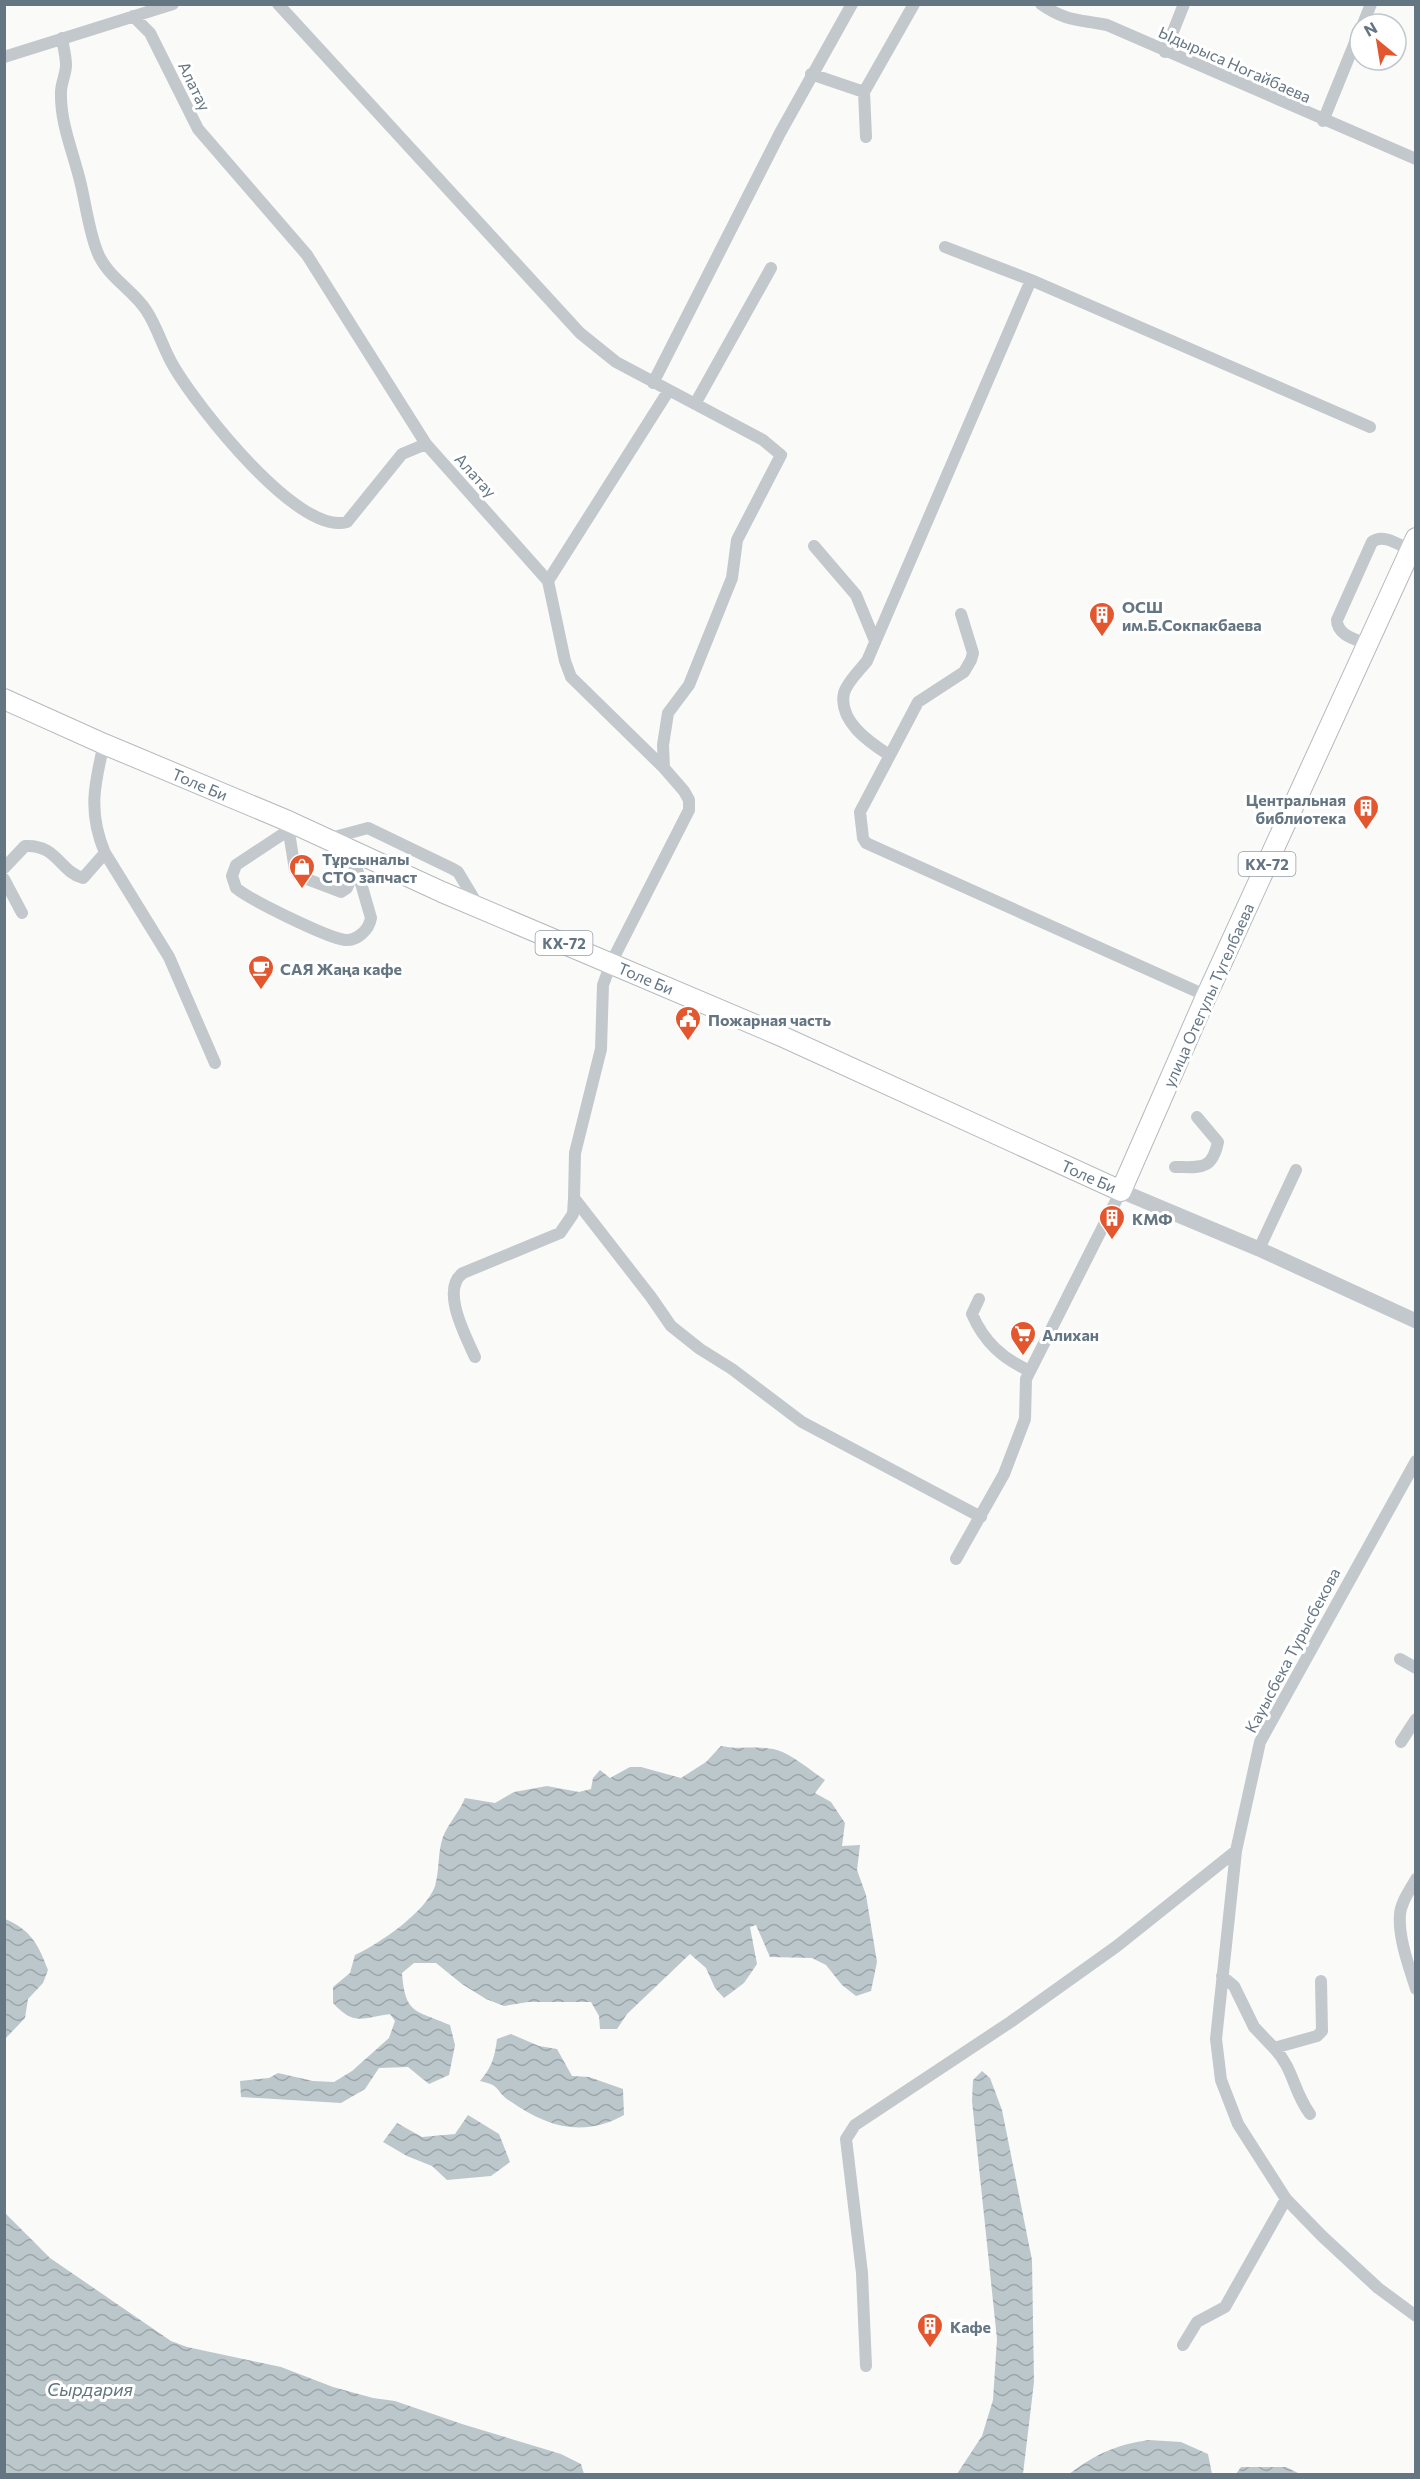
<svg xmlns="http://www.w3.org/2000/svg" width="1420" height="2479" viewBox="0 0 1420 2479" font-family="Commissioner,sans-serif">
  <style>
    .water { fill: url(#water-waves) }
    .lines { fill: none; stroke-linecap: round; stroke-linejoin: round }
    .primary-casing { stroke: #b5babe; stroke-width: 22 }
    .minor { stroke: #c3c8cc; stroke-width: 12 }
    .tertiary { stroke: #c3c8cc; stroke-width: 15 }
    .primary { stroke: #fff; stroke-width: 20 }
    .labels { text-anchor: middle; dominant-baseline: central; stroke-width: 6; stroke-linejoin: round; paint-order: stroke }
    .shield { fill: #fff; stroke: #939fa8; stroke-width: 1.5 }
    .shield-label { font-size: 15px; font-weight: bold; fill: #657683 }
    .street-label { font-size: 16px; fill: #657683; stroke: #fff }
    .poi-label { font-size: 16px; font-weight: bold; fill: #657683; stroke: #fff; text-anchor: start }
    .water-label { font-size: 18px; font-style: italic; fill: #60757c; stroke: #fff }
  </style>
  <defs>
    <pattern id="water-waves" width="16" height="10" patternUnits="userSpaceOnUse" patternTransform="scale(1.5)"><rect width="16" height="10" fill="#bbc7cb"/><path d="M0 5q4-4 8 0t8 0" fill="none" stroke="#9ca6aa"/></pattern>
  </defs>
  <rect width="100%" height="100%" fill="#fafaf8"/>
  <!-- water -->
  <path class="water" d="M721,1746C739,1750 758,1745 777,1750C793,1755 811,1771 825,1780L815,1793L831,1802L845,1823L842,1846L860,1845L857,1870L866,1895L877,1962L871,1991L856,1996L842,1985L826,1965L812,1958L770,1957L756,1925L750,1927L757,1964L744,1983L724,1998L715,1988L706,1968L690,1954L627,2014L617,2029H600L599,2016L591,2002H528L504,2006L486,1999L462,1984L436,1963H414L402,1973C405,2015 416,2010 450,2025L455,2045L449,2075L429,2084L408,2067L379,2068L365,2089L341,2103L241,2097L240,2081L269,2078L278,2073L313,2081L334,2082L352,2071L389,2038L395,2021L390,2014C362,2018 354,2026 333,2003V1987L350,1973L355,1955C379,1944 426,1912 435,1886C439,1872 438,1857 441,1844C444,1827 459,1814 465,1798L495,1803L514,1792L547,1786L579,1792L591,1789L593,1778L600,1770L610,1778L630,1767H641L681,1778L706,1762Z
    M5,1919C31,1930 38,1944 48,1970L43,1983L28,1999L25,2018L6,2038Z
    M511,2034L539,2046L557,2049L572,2076L589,2077L623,2089L624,2115C583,2138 547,2127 510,2101C494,2091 503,2086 480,2081C492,2067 495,2056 497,2039Z
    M982,2071L990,2078L1002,2110L1032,2260L1034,2382L1023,2474H957L982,2436L993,2400L997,2339L972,2101L973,2080Z
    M468,2115L499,2134L510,2162L491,2176L447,2180L432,2166L407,2156L383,2142L397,2123L422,2137L455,2134Z
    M5,2213L50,2258L171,2341L187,2347L281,2367L333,2387L373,2398L395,2401L462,2424L561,2454L581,2464L584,2474H5Z
    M1149,2440L1181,2442L1208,2454L1212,2474H1069C1096,2454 1115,2445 1149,2440Z
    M1241,2467H1286L1300,2474H1236Z"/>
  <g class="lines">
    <defs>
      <path id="primary" d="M4,699L104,744L288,821L442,892L779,1035L1121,1191L1205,999L1416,538"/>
    </defs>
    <!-- primary casing -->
    <use href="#primary" class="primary-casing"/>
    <!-- minor -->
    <path class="minor" d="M278,4L580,333L616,362L763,440L781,455L737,540L732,578L689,685L668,713L663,745L664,768
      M1041,4C1067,22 1078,19 1107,25L1416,159
      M133,16L150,33L198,129L307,255L426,444L548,581L565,661L571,677L664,768L684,791L689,800V810L611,963L603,985L601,1049L575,1153L574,1198L651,1297L671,1326L700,1349L732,1369L802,1422L981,1517
      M1363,24L1371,4
      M62,38C63,46 66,56 66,65C66,74 61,83 61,92C60,124 74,154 81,185C86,206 89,231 97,251C106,276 132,289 146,310C158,328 163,349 174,367C197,406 298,536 347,522L402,454L426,444
      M1165,52L1184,4
      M4,57L173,4
      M811,74L864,92
      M1323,121L1360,30
      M866,137L864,92L914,4
      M945,247L1031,280L1370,427
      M653,383L780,133L852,4
      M695,404L771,268
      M814,546L856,595L875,641
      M548,581L669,390
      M961,614L973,653L971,660L964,672L918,702L860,812L863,838L866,843L1207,996
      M1367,644C1355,639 1337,635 1337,620L1372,542C1383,533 1399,545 1410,550
      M104,744C94,785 88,813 105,853L169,957L215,1063
      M889,755C869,742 838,721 844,693C847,682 860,670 867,661L1031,280
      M288,826L295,870L299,876L341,892L347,888L357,864
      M289,830L236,865L232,876L236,888C250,900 328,938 345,940C357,941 369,930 371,918L356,866
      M327,839L368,828L453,869L458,872L479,907
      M4,868L25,846C57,844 60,872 83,878L105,853
      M4,879L22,913
      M1175,1167C1200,1167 1212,1171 1218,1142L1197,1117
      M1259,1249L1296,1170
      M979,1299L972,1314C984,1342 1003,1359 1030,1371
      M475,1357C466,1337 440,1289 463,1273L560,1233L573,1214L574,1198
      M1416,1461L1260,1742L1236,1851L1216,2039L1221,2080L1238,2124L1286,2199L1322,2236L1378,2288L1416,2316
      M956,1559L1004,1474L1025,1419L1026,1379L1121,1191
      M1400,1659L1416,1668
      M1401,1742L1416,1719
      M1416,1879C1410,1890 1401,1902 1400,1914C1398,1938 1409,1966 1416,1989
      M1222,1976L1234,1986L1254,2027L1274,2048L1317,2036L1322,2031L1321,1981
      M1274,2048C1294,2069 1293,2091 1310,2114
      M1183,2345L1197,2322L1225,2307L1286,2199
      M866,2366L862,2273L846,2139L855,2125L1012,2021L1117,1946L1236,1851"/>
    <!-- tertiary -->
    <path class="tertiary" d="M1121,1191L1259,1249L1416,1321"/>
    <!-- primary -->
    <use href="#primary" class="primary"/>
  </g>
  <!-- icons -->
  <defs>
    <symbol id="building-pin" viewBox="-11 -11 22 30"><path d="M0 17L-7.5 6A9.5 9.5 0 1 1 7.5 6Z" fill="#e4572e" stroke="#fff"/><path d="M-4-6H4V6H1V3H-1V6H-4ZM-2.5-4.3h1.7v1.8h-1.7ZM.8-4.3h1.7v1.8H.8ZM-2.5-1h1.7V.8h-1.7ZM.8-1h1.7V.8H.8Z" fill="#fff"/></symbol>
    <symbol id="shop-pin" viewBox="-11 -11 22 30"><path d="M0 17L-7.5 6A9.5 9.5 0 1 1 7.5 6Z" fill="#e4572e" stroke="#fff"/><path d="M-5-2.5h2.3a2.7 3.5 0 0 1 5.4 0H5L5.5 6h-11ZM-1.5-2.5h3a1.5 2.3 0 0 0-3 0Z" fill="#fff"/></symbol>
    <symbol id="cafe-pin" viewBox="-11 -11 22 30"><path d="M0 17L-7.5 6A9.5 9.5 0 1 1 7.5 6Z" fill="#e4572e" stroke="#fff"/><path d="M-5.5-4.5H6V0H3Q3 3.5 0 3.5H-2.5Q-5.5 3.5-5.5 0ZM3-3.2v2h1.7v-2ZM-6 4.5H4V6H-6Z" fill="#fff"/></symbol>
    <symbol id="civic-pin" viewBox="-11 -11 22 30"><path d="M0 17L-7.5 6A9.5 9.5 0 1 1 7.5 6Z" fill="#e4572e" stroke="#fff"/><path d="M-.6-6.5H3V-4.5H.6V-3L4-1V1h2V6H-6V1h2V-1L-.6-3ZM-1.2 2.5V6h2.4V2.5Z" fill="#fff"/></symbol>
    <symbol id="supermarket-pin" viewBox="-11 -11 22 30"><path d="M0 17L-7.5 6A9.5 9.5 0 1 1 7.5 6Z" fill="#e4572e" stroke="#fff"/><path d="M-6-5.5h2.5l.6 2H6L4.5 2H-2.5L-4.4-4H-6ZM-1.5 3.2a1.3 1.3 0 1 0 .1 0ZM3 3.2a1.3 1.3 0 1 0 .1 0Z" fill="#fff"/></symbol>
  </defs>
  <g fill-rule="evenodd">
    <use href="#building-pin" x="1087" y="600" width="30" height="40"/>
    <use href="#building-pin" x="1351" y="793" width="30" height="40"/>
    <use href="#shop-pin" x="287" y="852" width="30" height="40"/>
    <use href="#cafe-pin" x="246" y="953" width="30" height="40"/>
    <use href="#civic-pin" x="673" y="1004" width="30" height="40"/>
    <use href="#building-pin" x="1097" y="1203" width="30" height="40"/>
    <use href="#supermarket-pin" x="1008" y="1319" width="30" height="40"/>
    <use href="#building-pin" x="915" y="2311" width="30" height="40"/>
  </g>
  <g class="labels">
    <!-- shield labels -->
    <g class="shield">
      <rect x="1238.5" y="852" width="57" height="24" rx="4.5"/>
      <rect x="535.5" y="931" width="57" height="24" rx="4.5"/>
    </g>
    <g class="shield-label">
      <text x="1267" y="864">КХ-72</text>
      <text x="564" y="943">КХ-72</text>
    </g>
    <!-- street labels -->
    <g class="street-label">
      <text transform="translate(1235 64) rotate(24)">Ыдырыса Ногайбаева</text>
      <text transform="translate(195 86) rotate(64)">Алатау</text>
      <text transform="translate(476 475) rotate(48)">Алатау</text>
      <text transform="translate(200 784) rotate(23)">Толе Би</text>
      <text transform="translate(646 978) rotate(23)">Толе Би</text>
      <text transform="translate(1208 995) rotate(-66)">улица Отегулы Тугелбаева</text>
      <text transform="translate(1089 1176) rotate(24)">Толе Би</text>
      <text transform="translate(1292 1650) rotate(-62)">Кауысбека Турысбекова</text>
    </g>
    <!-- poi labels -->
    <g class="poi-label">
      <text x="1122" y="606">ОСШ<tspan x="1122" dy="18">им.Б.Сокпакбаева</tspan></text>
      <text x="1346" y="799" text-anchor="end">Центральная<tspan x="1346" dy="18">библиотека</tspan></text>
      <text x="322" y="858">Тұрсыналы<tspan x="322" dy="18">СТО запчаст</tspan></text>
      <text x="280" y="968">САЯ Жаңа кафе</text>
      <text x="708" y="1019">Пожарная часть</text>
      <text x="1132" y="1218">КМФ</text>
      <text x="1042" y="1334">Алихан</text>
      <text x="950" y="2326">Кафе</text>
    </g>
    <!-- water labels -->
    <g class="water-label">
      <text x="90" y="2389">Сырдария</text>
    </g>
  </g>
  <!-- border -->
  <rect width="1420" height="2479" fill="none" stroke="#657683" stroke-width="12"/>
  <!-- north arrow -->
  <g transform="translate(1378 42) rotate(330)"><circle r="28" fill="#ffffff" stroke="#c1c8cd" stroke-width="1.5"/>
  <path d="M0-4.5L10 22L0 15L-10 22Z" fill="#e4572e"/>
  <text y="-9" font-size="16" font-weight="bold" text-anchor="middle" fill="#657683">N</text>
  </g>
</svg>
